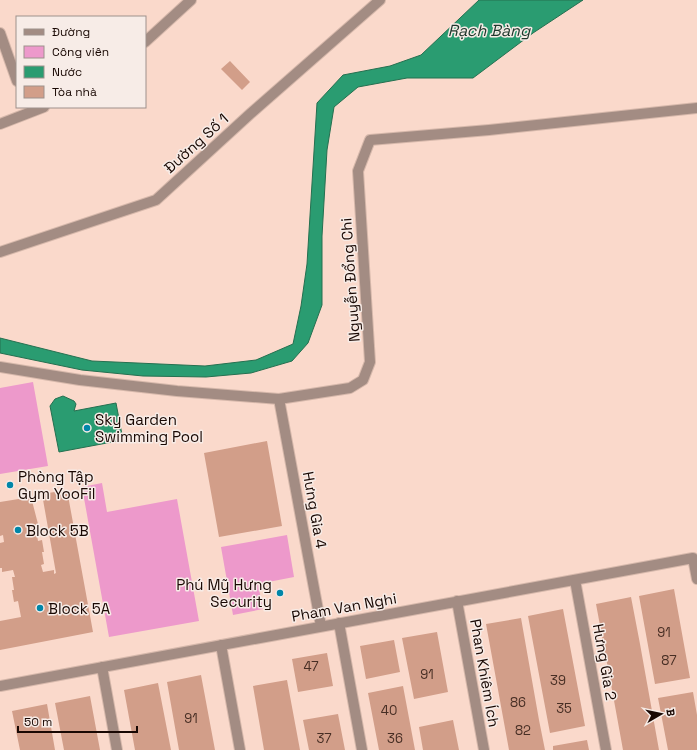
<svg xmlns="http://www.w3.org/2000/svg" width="697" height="750" viewBox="0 0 697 750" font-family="'Space Grotesk',sans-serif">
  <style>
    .green { fill: #ed99cb }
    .water { fill: #2a9c71; stroke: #257050 }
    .building { fill: #d29e89 }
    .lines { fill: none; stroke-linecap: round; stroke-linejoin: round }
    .minor-casing { stroke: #d6b8ab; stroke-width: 12 }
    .minor { stroke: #a38c83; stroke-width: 10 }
    .poi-dot { fill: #0086a8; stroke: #f7ece7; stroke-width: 1.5 }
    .labels { text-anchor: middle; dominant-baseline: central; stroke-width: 3; stroke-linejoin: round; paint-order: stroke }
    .number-label { font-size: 13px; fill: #472e24 }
    .street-label { font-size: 15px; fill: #190803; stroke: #f7ece7 }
    .poi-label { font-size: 15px; fill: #190803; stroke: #f7ece7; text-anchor: start }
    .water-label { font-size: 16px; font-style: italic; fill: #1f372c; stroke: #f7ece7 }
  </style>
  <rect width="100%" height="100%" fill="#fad9cb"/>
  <!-- green -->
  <path class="green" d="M33,382L48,466L0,474V388Z
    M102,483L107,512L177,499L199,621L109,637L82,487Z
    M287,535L294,577L258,584L263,609L233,615L221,547Z"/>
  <!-- water -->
  <path class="water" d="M479,0H583L533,33L473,78H407L358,87L334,107L327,150L322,236V305L308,343L292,361L251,373L206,377L143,376L82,370L0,353V338L92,361L205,366L256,360L293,344L301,306L307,264L317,103L343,75L390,66L421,55Z
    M63,396L74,401L76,404L74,411L116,403L123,440L59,452L50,406L55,399Z"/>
  <!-- building -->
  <path class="building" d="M230,61L250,82L242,90L221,69Z
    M267,441L282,526L219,537L204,453Z
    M67,490L93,632L0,650V621L21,617L18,601L14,602L12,590H14L12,577H15L13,570L2,572V568H0V543L4,542L3,535L0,536V502L31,497L38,524L35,525L38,541L42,540L44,552H42L44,564L41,565L43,572L54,570V574L56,573L42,494Z
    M674,589L690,678L655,684L639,596Z
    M631,597L640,644L659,750H623L615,706L596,604Z
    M563,609L585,726L550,733L528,616Z
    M521,618L539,720L545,750H509L486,624Z
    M437,632L448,692L414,699L402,638Z
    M394,640L400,672L366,679L360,646Z
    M327,653L333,686L298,692L292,659Z
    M201,675L215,750H179L167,682Z
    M287,680L300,750H264L253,686Z
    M158,683L171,750H135L124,690Z
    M403,686L415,750H379L368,693Z
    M693,692L697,715V750H668L658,698Z
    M90,696L100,750H64L55,703Z
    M47,704L55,750H20L12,711Z
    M338,714L345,750H309L303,720Z
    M453,720L459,750H423L419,727Z
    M587,740L589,750H553V746Z"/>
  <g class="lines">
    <defs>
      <path id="minor" d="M0,33L17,81
        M145,42L191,0
        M0,124L44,107
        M0,252L156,200L250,114L380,0
        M0,367L80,380L177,391L279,399L350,388L363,380L370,362L358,171L370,140L489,130L697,108
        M279,399L321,626
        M575,580L606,750
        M457,601L484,750
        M339,623L362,750
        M221,645L240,750
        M102,667L117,750
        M0,686L693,558L697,579"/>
    </defs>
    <!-- minor casing -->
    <use href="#minor" class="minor-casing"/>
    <!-- minor -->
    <use href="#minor" class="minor"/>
  </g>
  <!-- markers -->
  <g class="poi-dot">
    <circle cx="87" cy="428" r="4"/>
    <circle cx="10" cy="485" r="4"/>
    <circle cx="18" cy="530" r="4"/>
    <circle cx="280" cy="593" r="4"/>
    <circle cx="40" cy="608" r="4"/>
  </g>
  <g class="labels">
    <!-- number labels -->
    <g class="number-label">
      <text x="664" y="632">91</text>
      <text x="669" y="660">87</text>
      <text x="311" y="666">47</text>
      <text x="427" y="674">91</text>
      <text x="558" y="680">39</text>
      <text x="518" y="702">86</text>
      <text x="564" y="708">35</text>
      <text x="389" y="710">40</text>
      <text x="191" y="718">91</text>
      <text x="523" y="730">82</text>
      <text x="324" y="738">37</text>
      <text x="395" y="738">36</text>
    </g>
    <!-- street labels -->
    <g class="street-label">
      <text transform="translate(196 143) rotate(-42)">Đường Số 1</text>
      <text transform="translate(350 280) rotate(-94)">Nguyễn Đổng Chi</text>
      <text transform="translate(315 510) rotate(80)">Hưng Gia 4</text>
      <text transform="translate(344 607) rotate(-10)">Pham Van Nghi</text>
      <text transform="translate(605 662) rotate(80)">Hưng Gia 2</text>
      <text transform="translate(485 673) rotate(80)">Phan Khiêm Ích</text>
    </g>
    <!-- poi labels -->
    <g class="poi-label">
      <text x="95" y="419">Sky Garden<tspan x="95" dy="17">Swimming Pool</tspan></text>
      <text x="18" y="476">Phòng Tập<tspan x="18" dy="17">Gym YooFil</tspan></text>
      <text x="26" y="530">Block 5B</text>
      <text x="272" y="584" text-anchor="end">Phú Mỹ Hưng<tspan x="272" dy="17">Security</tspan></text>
      <text x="48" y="608">Block 5A</text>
    </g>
    <!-- water labels -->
    <g class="water-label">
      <text x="489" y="30">Rạch Bàng</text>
    </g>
  </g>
  <!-- legend -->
  <rect x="16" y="16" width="130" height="92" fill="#f7ece7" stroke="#9e918c"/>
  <rect x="24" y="29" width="20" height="6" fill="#a38c83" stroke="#9e918c"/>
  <text x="52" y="36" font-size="12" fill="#190803">Đường</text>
  <rect x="24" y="46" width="20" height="12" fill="#ed99cb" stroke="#9e918c"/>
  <text x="52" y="56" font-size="12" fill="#190803">Công viên</text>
  <rect x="24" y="66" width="20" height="12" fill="#2a9c71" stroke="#9e918c"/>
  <text x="52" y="76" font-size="12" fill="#190803">Nước</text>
  <rect x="24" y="86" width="20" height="12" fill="#d29e89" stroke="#9e918c"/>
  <text x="52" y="96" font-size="12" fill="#190803">Tòa nhà</text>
  <!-- north arrow -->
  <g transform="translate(661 714) rotate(81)" stroke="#f7ece7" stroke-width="3" paint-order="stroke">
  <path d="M0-3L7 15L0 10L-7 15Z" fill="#190803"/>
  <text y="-6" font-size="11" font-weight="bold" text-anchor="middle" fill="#190803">B</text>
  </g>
  <!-- scale -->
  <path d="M18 726v6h119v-6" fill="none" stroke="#190803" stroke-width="2"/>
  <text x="24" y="726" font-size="12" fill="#190803" stroke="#f7ece7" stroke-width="3" paint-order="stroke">50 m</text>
</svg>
